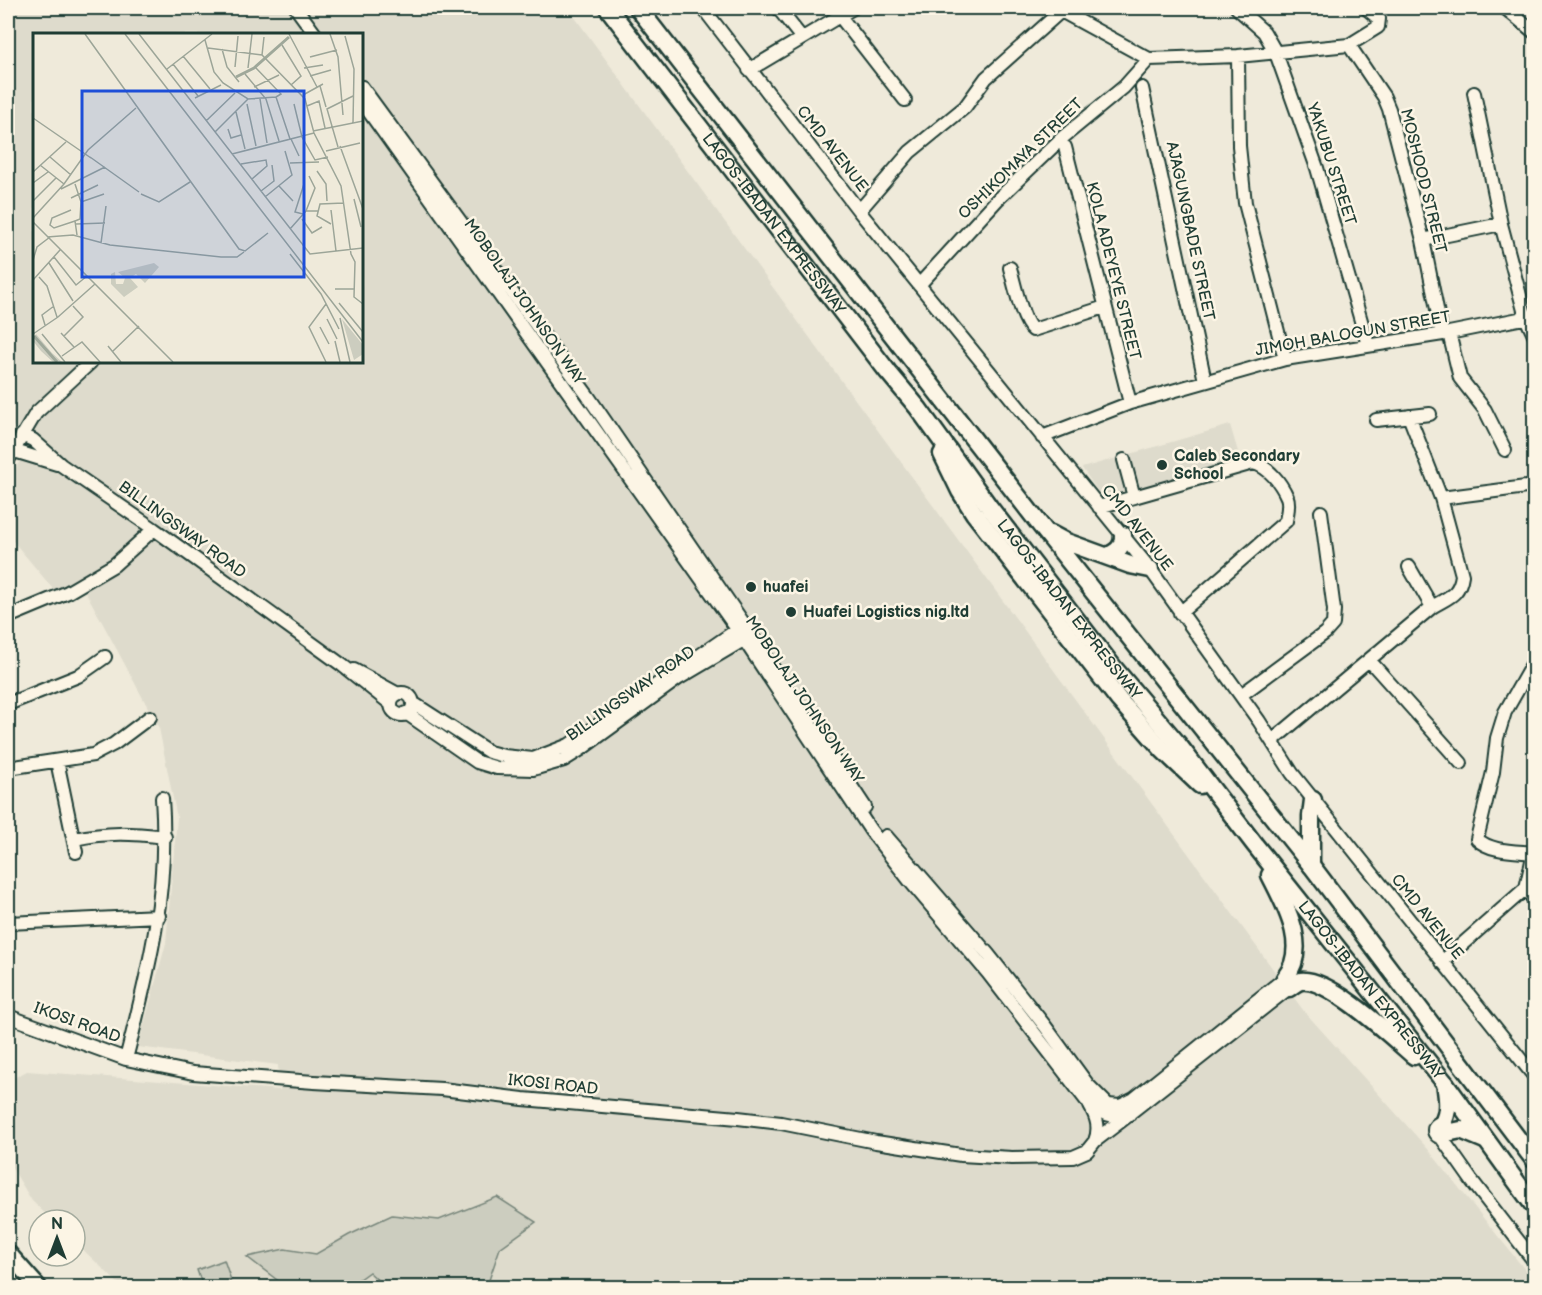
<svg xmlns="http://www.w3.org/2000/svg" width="1542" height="1295" viewBox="0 0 1542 1295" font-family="'Balsamiq Sans',sans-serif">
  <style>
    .built { fill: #dedbcc; fill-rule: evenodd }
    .green { fill: #cccdbf; stroke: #76857a; stroke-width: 1.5 }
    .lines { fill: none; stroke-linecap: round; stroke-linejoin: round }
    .minor-casing { stroke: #1f3d34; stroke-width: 16 }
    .major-casing { stroke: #1f3d34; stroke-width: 20 }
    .highway-casing { stroke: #1f3d34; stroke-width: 21 }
    .minor { stroke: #fcf5e5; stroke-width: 12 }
    .major { stroke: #fcf5e5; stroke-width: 15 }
    .highway { stroke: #fcf5e5; stroke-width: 16 }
    .poi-dot { fill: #1f3d34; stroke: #fcf5e5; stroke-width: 2 }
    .labels { text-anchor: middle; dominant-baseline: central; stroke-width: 5; stroke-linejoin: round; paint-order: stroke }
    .street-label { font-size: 16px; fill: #1f3d34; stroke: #fcf5e5 }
    .poi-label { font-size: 16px; font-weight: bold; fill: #1f3d34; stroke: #fcf5e5; text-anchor: start }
    .inset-river { fill: none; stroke: #9fa89a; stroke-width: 3 }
    .inset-road { fill: none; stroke: #9ca598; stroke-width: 1.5 }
    .view { fill: #1d4ed8; fill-opacity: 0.15; stroke: #1d4ed8; stroke-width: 3 }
    .inset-edge { fill: none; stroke: #1f3d34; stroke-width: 3 }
  </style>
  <rect width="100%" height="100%" fill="#efeada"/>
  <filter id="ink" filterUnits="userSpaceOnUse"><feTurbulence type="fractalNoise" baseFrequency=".0167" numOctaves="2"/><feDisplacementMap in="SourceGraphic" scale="12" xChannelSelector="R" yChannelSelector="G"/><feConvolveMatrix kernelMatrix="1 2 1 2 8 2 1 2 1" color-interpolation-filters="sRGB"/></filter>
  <g filter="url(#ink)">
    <!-- built -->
    <path class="built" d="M8,8H568L1303,1010L1427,1148L1534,1281V1287H122L75,1242V1220H52L32,1201L8,1161V1081L27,1071L280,1090L278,1065L138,1047L166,943L177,818L159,728L81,583L54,590L8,535V480L33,440L8,423ZM34,34H362V362H34Z
      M1230,425L1241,462L1106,503L1082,468Z"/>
    <!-- green -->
    <path class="green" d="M497,1197L536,1222L500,1248L488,1283L483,1287H385L369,1272L348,1287H285L281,1283L247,1257L285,1249L316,1254L349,1235L392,1215L439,1220Z
      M224,1260L231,1280L225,1287H203L197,1270Z"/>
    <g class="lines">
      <defs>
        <path id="minor" d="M296,8L315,34
          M703,8L859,211L1150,569L1259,721L1292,773L1534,1076
          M778,8L801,37
          M1057,8L1061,11L1149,59L1238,56L1349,45L1378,27L1379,19L1366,8
          M1237,8L1264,32L1276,53L1317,168L1368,345
          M1505,8L1534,32
          M839,15L905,100
          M1349,45L1384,97L1389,109L1423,240L1442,334
          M1238,56L1239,146L1245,203L1285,359
          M749,70L853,8
          M362,87L588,396L744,624L865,807
          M1142,88L1205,381
          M1474,93L1501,224L1526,318L1534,335
          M362,102L737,629L871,831L910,881L988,973L1086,1100C1101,1112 1111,1121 1130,1113L1289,988
          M1065,147L1130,403
          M859,211L910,152L965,107L986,78L1061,11
          M1423,240L1501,224
          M1010,268C1014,282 1022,322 1033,330L1105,307
          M919,285L997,200L1062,138L1124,87L1149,59
          M1449,333L1460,378L1485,410L1505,450
          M1376,420L1430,414
          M22,435L33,440L61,465L154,529L342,665L391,704
          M1042,437L1130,403L1285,359L1449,333L1534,316
          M8,449L57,464
          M8,460L36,413L91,362
          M1124,460L1134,497
          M1441,498L1534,486
          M1099,507L1253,463C1268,466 1281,483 1287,497C1290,504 1287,514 1286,521L1180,613
          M1409,567L1432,607
          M8,617L68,592L114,565L154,529
          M1369,660L1461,763
          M354,670L398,694
          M677,671L744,625
          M391 704a11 11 0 1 1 22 0a11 11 0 1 1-22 0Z
          M1241,695L1325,633L1333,624L1334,610L1321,512
          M413,703L489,752L504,756L533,759L569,745L662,681
          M8,704L78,676L105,657
          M406,713L477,762L497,768L533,769L564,760L580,750L679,678L750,636
          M1272,741L1432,607C1448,597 1459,596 1462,575L1441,498L1409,416
          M57,761L76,852
          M8,768L93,755L114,744L150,717
          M886,836L988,954L1045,1026L1088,1085L1108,1105L1120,1106L1134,1099L1285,978
          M74,839C109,832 130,833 165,837
          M1534,853C1516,851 1490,852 1477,839L1493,772L1497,738L1505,712L1534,661
          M1526,888L1534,852
          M1526,888L1534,900
          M8,923L159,916
          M1442,962L1526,888
          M8,1016L126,1059L193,1073L314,1082L442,1089L523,1099L738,1118L781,1123L876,1142L961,1155L1012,1158L1073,1157L1087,1151L1095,1141L1129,1115
          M126,1059C149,970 169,891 162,798
          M1090,1106C1097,1118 1100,1128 1095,1141
          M1434 1130a7 7 0 1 1 14 0a7 7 0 1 1-14 0Z
          M1441,1137L1472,1181L1534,1261"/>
        <path id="major" d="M8,1253L39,1288"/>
        <g id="highway">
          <path id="s1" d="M608,8L888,372L918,408L990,508L1113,667L1177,743L1255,845L1445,1083L1534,1206"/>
          <path d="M638,8L1041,526L1311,865L1534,1160"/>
          <path d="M942,454L960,491L974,513L1119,700L1163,750L1200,785"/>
          <path d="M1051,534L1064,541L1130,565L1150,569"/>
          <path d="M1108,556C1118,551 1123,547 1123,535"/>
          <path d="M1311,865V816L1313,800"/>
          <path d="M1270,875C1285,905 1310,947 1285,978"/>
          <path d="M1289,988C1293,985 1297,982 1301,981C1329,977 1393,1038 1414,1056"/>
          <path d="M1442,1124C1450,1112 1447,1096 1445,1083"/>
          <path d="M1447,1133L1461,1130L1485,1140"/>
        </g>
      </defs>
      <!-- minor casing -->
      <use href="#minor" class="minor-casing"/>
      <!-- major casing -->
      <use href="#major" class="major-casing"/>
      <!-- highway casing -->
      <use href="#highway" class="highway-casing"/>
      <!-- minor -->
      <use href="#minor" class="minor"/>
      <!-- major -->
      <use href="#major" class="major"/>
      <!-- highway -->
      <use href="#highway" class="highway"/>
    </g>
  </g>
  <!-- markers -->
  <g class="poi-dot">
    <circle cx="1162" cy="465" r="6"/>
    <circle cx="751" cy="587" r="6"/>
    <circle cx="791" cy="612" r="6"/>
  </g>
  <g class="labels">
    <!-- street labels -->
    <g class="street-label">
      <text transform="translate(832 149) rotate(52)">CMD AVENUE</text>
      <text transform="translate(1021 159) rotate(-44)">OSHIKOMAYA STREET</text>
      <text transform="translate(1331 164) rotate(72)">YAKUBU STREET</text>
      <text transform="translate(1423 181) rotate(76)">MOSHOOD STREET</text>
      <text stroke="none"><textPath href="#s1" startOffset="272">LAGOS-IBADAN EXPRESSWAY</textPath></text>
      <text transform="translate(1190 231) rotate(78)">AJAGUNGBADE STREET</text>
      <text transform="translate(1113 271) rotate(76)">KOLA ADEYEYE STREET</text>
      <text transform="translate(524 302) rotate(55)">MOBOLAJI JOHNSON WAY</text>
      <text transform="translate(1353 334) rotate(-10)">JIMOH BALOGUN STREET</text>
      <text transform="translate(1137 528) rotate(52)">CMD AVENUE</text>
      <text transform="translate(182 530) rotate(36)">BILLINGSWAY ROAD</text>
      <text stroke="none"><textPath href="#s1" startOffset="758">LAGOS-IBADAN EXPRESSWAY</textPath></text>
      <text transform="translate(631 694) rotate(-35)">BILLINGSWAY ROAD</text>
      <text transform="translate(804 700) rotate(56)">MOBOLAJI JOHNSON WAY</text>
      <text transform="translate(1427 917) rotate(51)">CMD AVENUE</text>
      <text stroke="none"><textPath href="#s1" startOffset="1244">LAGOS-IBADAN EXPRESSWAY</textPath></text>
      <text transform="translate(77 1023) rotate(20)">IKOSI ROAD</text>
      <text transform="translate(553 1085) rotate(6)">IKOSI ROAD</text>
    </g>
    <!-- poi labels -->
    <g class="poi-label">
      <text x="1174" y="456">Caleb Secondary<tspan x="1174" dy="18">School</tspan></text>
      <text x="763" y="587">huafei</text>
      <text x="803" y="612">Huafei Logistics nig.ltd</text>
    </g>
  </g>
  <!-- overview -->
  <g transform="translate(33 33)">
    <rect width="330" height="330" fill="#efeada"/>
    <path d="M121,230L126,234L112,250L103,241L97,245L105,254L91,264L78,251V241L82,239L83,251H90L92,245L85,239ZM309,286L330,312V321L321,327ZM3,301L19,320L29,329H20L8,318L0,308Z" fill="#cccdbf"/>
    <path class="inset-river" d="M203,44L221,35L256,4M1,303L24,329"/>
    <path class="inset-road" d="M52,1L206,216L212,218L235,200M92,1L330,309M106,1L277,221L330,215M256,1L284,54M297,1L305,24L310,82M312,3L321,36L320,90M172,7L181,39L190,50L215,66L243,64M249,12L268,43L258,52M175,15L229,22L272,66L281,100L308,153L318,221L322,229L321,264L330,271M189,16L194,34L206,49M229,22L231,4M150,23L177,56M277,24L304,17M140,31L165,63M202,34L205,3M222,34L248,61L243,64M215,35L219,1M271,35L290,32M134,36L179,1M212,41L233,66L246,108M277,43L298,37M287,53L293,74M221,54L246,42M270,62L290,51M243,64L257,106M162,65L188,52M227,66L234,110M214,71L223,113M261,71L269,104L282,127L295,124M274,73L286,68L292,95M203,79L212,116M0,85L58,125M173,88L202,60M195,96L198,105L208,102M280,98L330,88M182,99L215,66M330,99V142M258,106L266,123M307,113L330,176M305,114L294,76L320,63M293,118L327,110M199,121L281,100M17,124L38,142M57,124L106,159M257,130L286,129M208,131L233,127L234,133L219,146M7,132L31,151M284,138L293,151L294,168M0,139L33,109M0,150L15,139M42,151L48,169L47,186L42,188L44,202M246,153L260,168M28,156L72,134M228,158L241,148L239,132M108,161L126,169L157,149M232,164L259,142L252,118M38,165L65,152M321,166L328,194M0,168L23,145M48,169L71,161M38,177L19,185L17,192L21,195L42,188M298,177L303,218M273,178L282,155L276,143M270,181L262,179L271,151M0,185L31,151L55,117L103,75M269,186L279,200L289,194M0,189L140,329M43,191L72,190M298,191L284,183L287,171L311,170M257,196L273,178H285M14,204L40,202L77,212L188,224H204L211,219M68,210L73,173M257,221L288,261L306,296M21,224L43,252L54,243M0,227L4,214L17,204M16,230L40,268M6,244L14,253L24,284M0,247L27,217M302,256H321M306,270L330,299M307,285L317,329M294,286L304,306M12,292L9,282L21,273M287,294L296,311M28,300L41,314M0,301L25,284L62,251M9,301L32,329M31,303L50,284L40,273M302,308L307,329M75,313L88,329M80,318L106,293M29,323L49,309L67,329M293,329L276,294L293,271"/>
    <path class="view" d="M49,58H271V244H49Z"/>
    <rect width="330" height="330" class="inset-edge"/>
  </g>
  <!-- margin -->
  <rect width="1542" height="1295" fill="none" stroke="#fcf5e5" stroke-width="30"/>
  <rect x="15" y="15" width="1512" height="1265" fill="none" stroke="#1f3d34" stroke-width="2" filter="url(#ink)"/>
  <!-- north arrow -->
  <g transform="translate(57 1238)"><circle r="28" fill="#fcf5e5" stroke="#a4ab9e" stroke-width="1.5"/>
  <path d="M0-4.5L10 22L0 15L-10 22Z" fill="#1f3d34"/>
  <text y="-9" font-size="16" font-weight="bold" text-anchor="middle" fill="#1f3d34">N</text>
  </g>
</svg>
